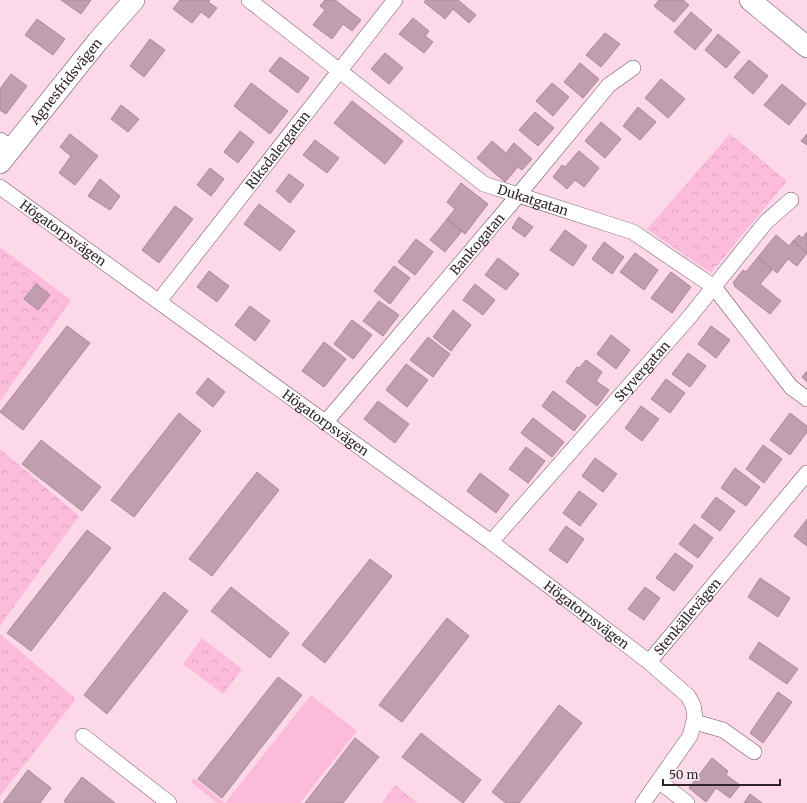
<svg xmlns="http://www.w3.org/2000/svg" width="807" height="803" viewBox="0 0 807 803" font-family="Merriweather,serif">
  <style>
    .grass { fill: #fcbbdb }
    .park { fill: url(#park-crowns) }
    .building { fill: #c19eaf; stroke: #aa8898 }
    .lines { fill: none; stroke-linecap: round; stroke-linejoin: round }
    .street-casing { stroke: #715261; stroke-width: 16 }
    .secondary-casing { stroke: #715261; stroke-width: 22 }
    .street { stroke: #fff; stroke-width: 15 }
    .secondary { stroke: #fff; stroke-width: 21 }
    .labels { text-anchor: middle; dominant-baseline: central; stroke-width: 3.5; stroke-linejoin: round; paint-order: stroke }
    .street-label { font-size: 13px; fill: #32242b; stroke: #fbecf3 }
  </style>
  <defs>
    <pattern id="park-crowns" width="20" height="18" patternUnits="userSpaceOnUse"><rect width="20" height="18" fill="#fcbbdb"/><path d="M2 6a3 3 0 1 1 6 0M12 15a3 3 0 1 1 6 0" fill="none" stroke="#d8a1bc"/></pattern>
  </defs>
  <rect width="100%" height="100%" fill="#fdd8e9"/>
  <!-- grass -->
  <path class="grass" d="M311,695L357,731L300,803H225Z
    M194,778L225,803H217L191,782Z"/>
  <!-- park -->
  <path class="park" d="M730,134L787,181L711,273L647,229Z
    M0,247L71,300L0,401Z
    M0,449L79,516L0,626Z
    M0,634L76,699L0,796Z
    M202,638L242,669L223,694L183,664Z
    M395,785L418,803H382Z"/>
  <!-- building -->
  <path class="building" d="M61,0H91L81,14Z
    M180,0H210L208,2L217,8L209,18L201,12L192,23L173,9Z
    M325,0H335L361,20L352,31L343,24L332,39L313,25L325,10L320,6Z
    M426,0H458L476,15L469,23L453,9L445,19L424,2Z
    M659,0H683L689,5L674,22L654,6Z
    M691,12L712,30L695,50L674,32Z
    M413,18L429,31L425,36L433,42L424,53L399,34Z
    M37,19L65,39L53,55L25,35Z
    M605,33L620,44L601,67L586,55Z
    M718,34L740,52L726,68L705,50Z
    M150,39L165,50L144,77L130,66Z
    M385,53L403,68L389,84L371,69Z
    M280,57L309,78L298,93L269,71Z
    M749,60L768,76L753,94L734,77Z
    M580,63L599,79L583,98L564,82Z
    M11,74L27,86L6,114L0,110V89Z
    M661,79L685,99L668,118L645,98Z
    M251,83L288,111L270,134L234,106Z
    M552,83L569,97L553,116L536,101Z
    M782,84L806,104L789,125L764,105Z
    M352,101L403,141L385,164L334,123Z
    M121,105L139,119L128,132L111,119Z
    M638,107L656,122L640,140L623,126Z
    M535,112L554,128L538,146L519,130Z
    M601,122L621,139L605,158L585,141Z
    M240,131L254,142L238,163L224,152Z
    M70,134L98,156L75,185L59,173L71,156L60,147Z
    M807,134V145L801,141Z
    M315,140L339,158L327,173L303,155Z
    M492,141L506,153L514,143L532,159L522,170L518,167L505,182L477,158Z
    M579,151L599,168L584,187L575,180L567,189L553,177L562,165L565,167Z
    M210,168L224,179L211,196L197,185Z
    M289,174L304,185L290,203L276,191Z
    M100,179L120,196L110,210L88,196Z
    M461,183L488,204L465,234L447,219L455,209L447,202Z
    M259,204L295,231L280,251L244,224Z
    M175,206L193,219L159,263L142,250Z
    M519,217L533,227L525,237L512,228Z
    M447,219L462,231L445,252L430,240Z
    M565,230L587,246L573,266L550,250Z
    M807,232V253L793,241L799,235L802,238Z
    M776,235L789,246L793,241L807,253L797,266L788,259L777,273L758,257Z
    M416,239L433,252L415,275L398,262Z
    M604,242L624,257L612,274L592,259Z
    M635,253L658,270L644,290L620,272Z
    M758,257L772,270L760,284L781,301L770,314L734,286L735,285L733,283L743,270L746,272Z
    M498,258L519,274L506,290L485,275Z
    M394,266L410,278L390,304L374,291Z
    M209,271L229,286L217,302L197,287Z
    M671,272L691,287L672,313L651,298Z
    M36,284L50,295L38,310L24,299Z
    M475,284L495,300L483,315L463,300Z
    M379,301L399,315L383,336L363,321Z
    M250,306L270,321L255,341L235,325Z
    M453,310L471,325L451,351L433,337Z
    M352,320L372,335L353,359L334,344Z
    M67,326L90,343L23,430L0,412Z
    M711,326L730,340L716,358L698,344Z
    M611,335L630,350L616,369L597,354Z
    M428,337L450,354L433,377L410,360Z
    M324,342L346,359L324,387L302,371Z
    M688,353L706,366L690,387L672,374Z
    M586,360L602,372L596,381L609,390L597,406L566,382L577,367L579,368Z
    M406,364L428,380L407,407L386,390Z
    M807,371V382L802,377Z
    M208,378L225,392L213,407L196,393Z
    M666,379L685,393L670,413L651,399Z
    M553,391L586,416L574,431L542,406Z
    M378,401L409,424L395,443L364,419Z
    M641,406L659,419L642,441L625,428Z
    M179,413L201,431L134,517L111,500Z
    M790,413L807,426V432L790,455L770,440Z
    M533,418L564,442L552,457L521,433Z
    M41,440L101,487L82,511L22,464Z
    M763,445L782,459L764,483L746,469Z
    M526,447L545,461L528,483L509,469Z
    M595,458L617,474L603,492L582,476Z
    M735,468L760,487L746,506L721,488Z
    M257,472L279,490L212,576L189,559Z
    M480,473L509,495L496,513L467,491Z
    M579,491L597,504L580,526L563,513Z
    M716,497L735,511L720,531L701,517Z
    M807,519V546L794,536Z
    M694,524L713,538L698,558L679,544Z
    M566,526L584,539L567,563L549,550Z
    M87,530L111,548L31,651L7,633Z
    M675,553L693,566L674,591L656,578Z
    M370,559L392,576L325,663L302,645Z
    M760,578L790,598L778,617L748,597Z
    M231,587L289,633L270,658L211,611Z
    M645,587L660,598L644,620L628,609Z
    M164,592L188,611L107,714L84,695Z
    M447,618L469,636L402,722L379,705Z
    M759,642L798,669L787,684L749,658Z
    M278,677L302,695L222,798L198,779Z
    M778,692L792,702L763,743L750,733Z
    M559,705L582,723L519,803H506L492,792Z
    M421,733L481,780L463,803L402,757Z
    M355,738L379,757L369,769L343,803H305Z
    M712,758L728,771L726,775L740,785L730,798L716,788L706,802L689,788Z
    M28,770L51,788L40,803H3Z
    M82,777L115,803H66L64,801Z
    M750,794L762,803H744Z"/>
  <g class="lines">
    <defs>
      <g id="street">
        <path id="s1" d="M249,0L484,184L633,232L714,287L791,387L807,399"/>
        <path d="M0,140L12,148"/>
        <path id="s2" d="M0,187L491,542L649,662"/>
        <path id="s3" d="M159,301L395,0"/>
        <path id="s4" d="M325,423L510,205L609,85L633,68"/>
        <path id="s5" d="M491,542L687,320L766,222L791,200"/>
        <path d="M695,722L723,730L754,752"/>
        <path d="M83,736L169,803"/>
        <path d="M660,782L687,803"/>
        <path id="s6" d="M643,803L690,736L695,717L693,705L688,696L649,662L807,473"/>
      </g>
      <g id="secondary">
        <path d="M750,0L807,47"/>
        <path id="s7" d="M0,163L98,41L134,0"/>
      </g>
    </defs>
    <!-- street casing -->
    <use href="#street" class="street-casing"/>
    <!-- secondary casing -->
    <use href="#secondary" class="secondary-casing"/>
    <!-- street -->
    <use href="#street" class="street"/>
    <!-- secondary -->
    <use href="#secondary" class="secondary"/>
  </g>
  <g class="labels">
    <!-- street labels -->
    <g class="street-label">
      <text stroke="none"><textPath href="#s7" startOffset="105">Agnesfridsvägen</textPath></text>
      <text stroke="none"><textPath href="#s3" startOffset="192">Riksdalergatan</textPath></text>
      <text stroke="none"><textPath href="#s1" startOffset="350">Dukatgatan</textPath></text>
      <text stroke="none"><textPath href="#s2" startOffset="78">Högatorpsvägen</textPath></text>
      <text stroke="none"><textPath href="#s4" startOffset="235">Bankogatan</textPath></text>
      <text stroke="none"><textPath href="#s5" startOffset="228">Styvergatan</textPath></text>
      <text stroke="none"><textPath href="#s2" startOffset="402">Högatorpsvägen</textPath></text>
      <text stroke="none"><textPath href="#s2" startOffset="726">Högatorpsvägen</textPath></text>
      <text stroke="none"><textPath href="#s6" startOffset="235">Stenkällevägen</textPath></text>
    </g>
  </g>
  <!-- scale -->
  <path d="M663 779v6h117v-6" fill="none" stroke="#32242b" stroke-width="2"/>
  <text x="669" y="779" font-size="12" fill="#32242b" stroke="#fbecf3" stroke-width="3" paint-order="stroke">50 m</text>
</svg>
